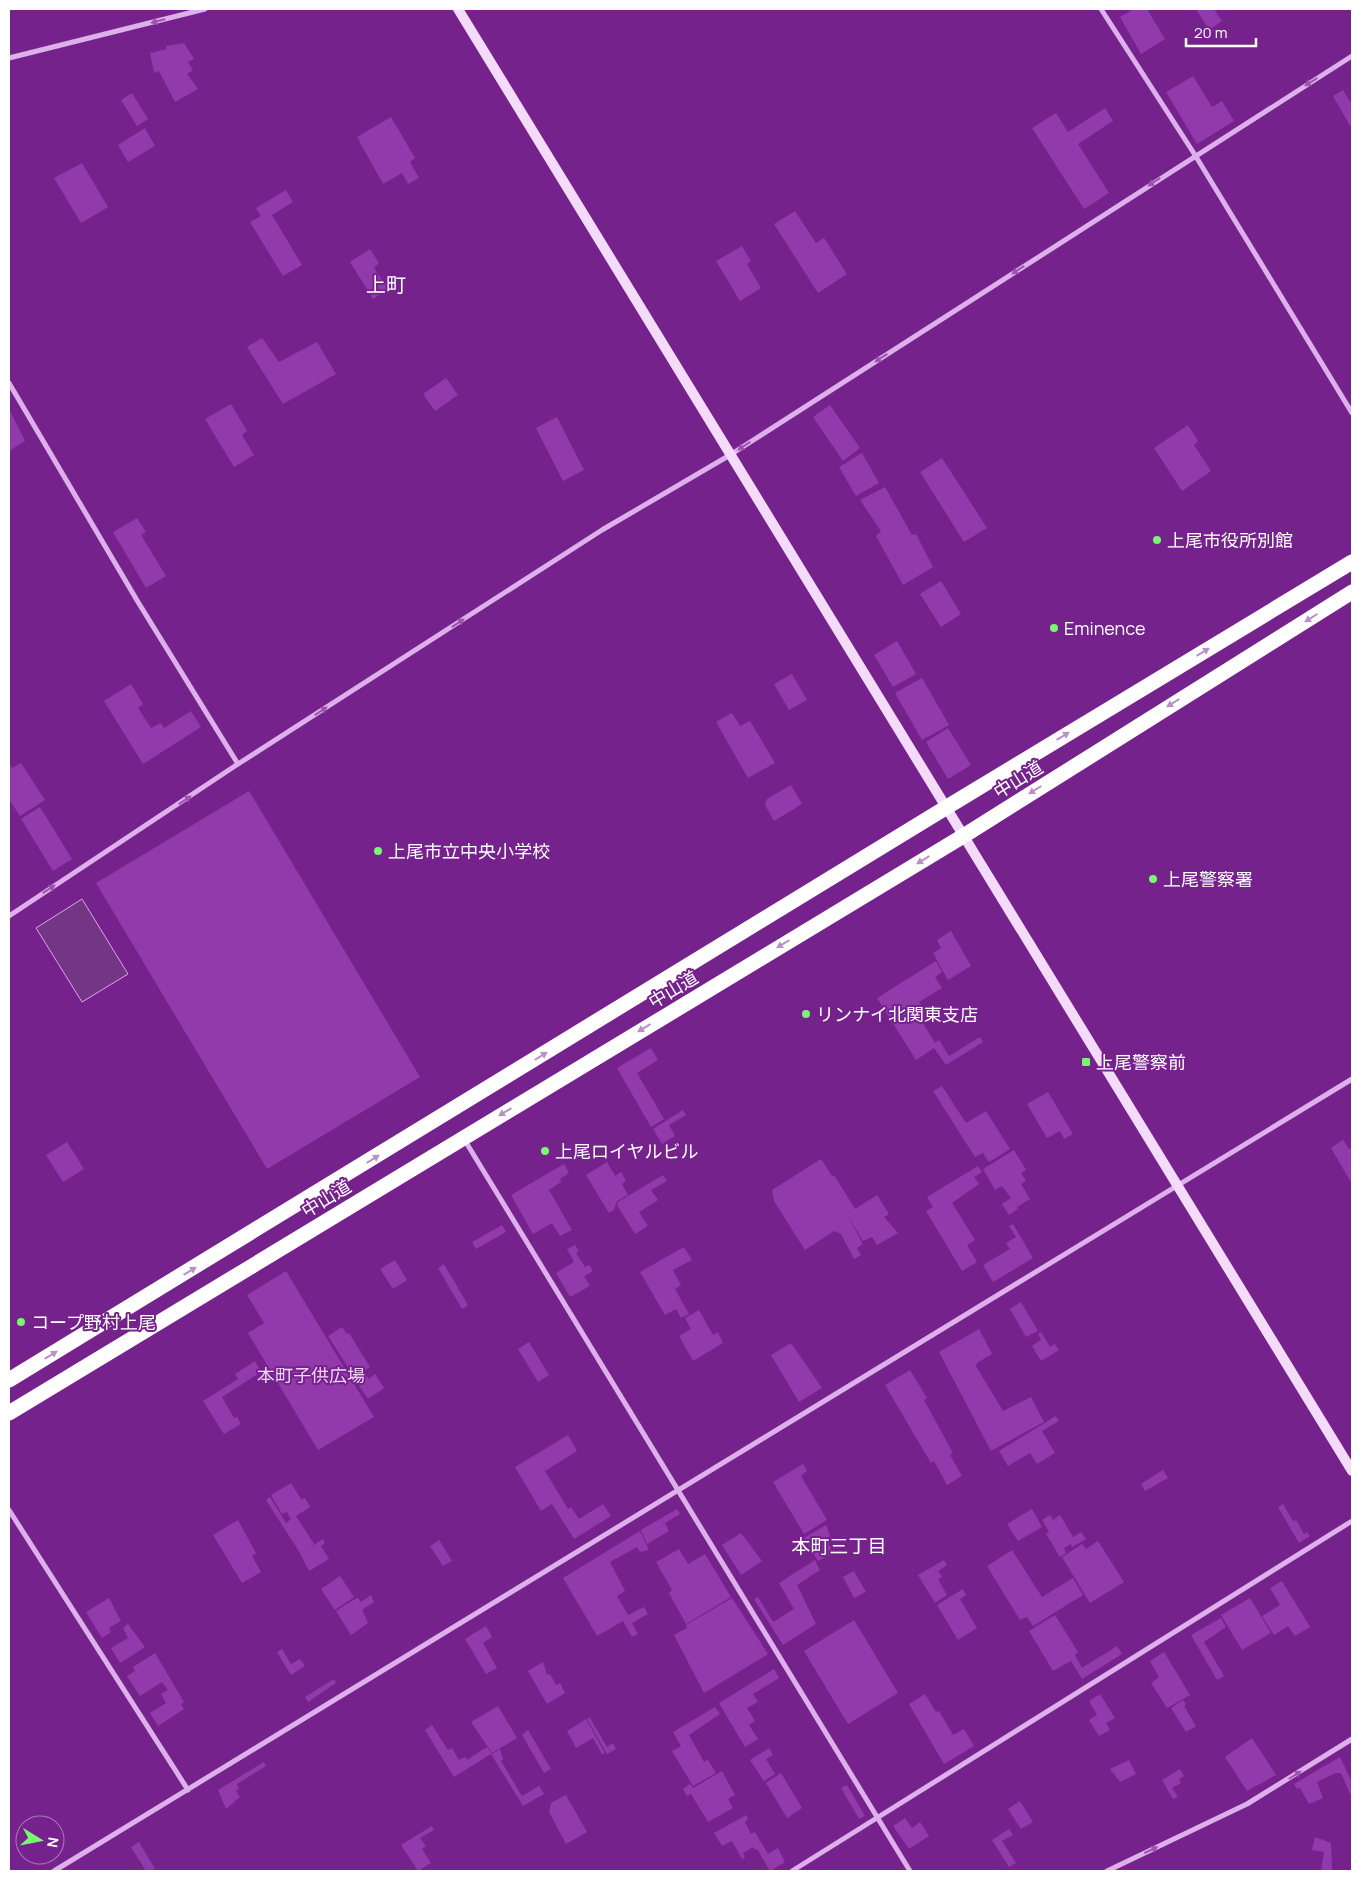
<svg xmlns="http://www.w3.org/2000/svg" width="1361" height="1880" viewBox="0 0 1361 1880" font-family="Manrope,'Noto Sans JP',sans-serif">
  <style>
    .green { fill: #923aab }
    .water { fill: #743684; stroke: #dba4ec }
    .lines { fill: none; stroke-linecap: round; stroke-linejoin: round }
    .street { stroke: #deb0eb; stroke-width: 5 }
    .secondary { stroke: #f3dbf9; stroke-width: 10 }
    .highway { stroke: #fff; stroke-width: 15 }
    .oneway { fill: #9a54ad }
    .oneway2 { fill: #ba90c6 }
    .poi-dot { fill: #7af772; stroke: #76228c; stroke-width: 2 }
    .labels { text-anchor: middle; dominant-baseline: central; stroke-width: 4; stroke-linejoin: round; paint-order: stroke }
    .poi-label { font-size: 18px; fill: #fff; stroke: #76228c; text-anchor: start }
    .street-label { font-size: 18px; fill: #fff; stroke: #76228c }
    .park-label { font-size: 18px; fill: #f0d5f8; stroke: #76228c }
    .neighbourhood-label { font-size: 19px; fill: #fff; stroke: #76228c }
    .quarter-label { font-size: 20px; fill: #fff; stroke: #76228c }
  </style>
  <rect width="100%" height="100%" fill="#76228c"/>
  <!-- green -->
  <path class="green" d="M1134,9H1147L1165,39L1141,54L1120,17Z
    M1196,9H1214L1222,21L1209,30Z
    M184,43L194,59L188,62L193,70L187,74L198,89L175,102L159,71L154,73L150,53L167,49L166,46Z
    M1193,76L1212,107L1222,101L1234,121L1197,144L1166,92Z
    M1343,90L1352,105V129L1333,96Z
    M132,93L148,119L137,126L121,100Z
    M1105,108L1113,121L1078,144L1109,193L1084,209L1032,128L1056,113L1068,132Z
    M391,117L415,158L410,162L419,178L408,184L402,173L383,184L357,137Z
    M145,128L155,146L128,162L118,145Z
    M82,163L108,207L81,223L54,178Z
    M286,190L293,202L272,215L302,265L283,276L250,222L261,216L256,208Z
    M795,211L816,243L824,238L847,274L818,293L774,224Z
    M742,246L751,261L747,264L761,288L740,301L716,261Z
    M370,249L379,263L374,268L384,283L390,280L393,286L373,299L350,262Z
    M262,338L279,362L317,342L336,374L283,404L247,347Z
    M446,378L458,395L435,411L423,394Z
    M231,404L247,431L242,435L254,455L234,467L205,419Z
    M830,405L860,448L843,461L813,417Z
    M9,409L25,441L9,451Z
    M557,417L584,470L563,481L536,428Z
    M1188,425L1198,441L1194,445L1211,471L1182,491L1154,448Z
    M862,453L879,483L856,496L839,467Z
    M942,458L987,528L964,542L920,472Z
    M885,487L912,535L916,534L933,567L903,585L876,536L881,531L860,500Z
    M137,518L146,532L141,535L166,576L146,588L113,532Z
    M941,581L961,614L941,627L920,594Z
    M897,641L916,674L893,687L874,655Z
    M792,674L807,700L789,710L774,684Z
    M922,678L949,725L922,740L895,693Z
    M131,684L143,704L138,708L151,728L161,723L164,728L191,711L201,727L143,764L104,701Z
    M732,713L740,726L750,721L775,763L748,778L716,722Z
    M948,728L971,765L948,779L926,742Z
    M9,763L12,768L21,763L45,800L20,816L9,799Z
    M791,785L802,804L774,821L765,805L767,799Z
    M249,791L420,1077L267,1169L96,883Z
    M40,807L72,859L53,871L21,819Z
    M951,931L971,966L948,980L933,953L941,948L937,940Z
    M936,961L942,972L935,977L942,988L919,1002L923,1008L919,1011L924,1019L921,1020L935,1043L939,1040L949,1056L980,1037L983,1042L946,1065L934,1048L916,1060L877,998Z
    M651,1048L658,1060L637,1073L664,1119L651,1127L617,1068Z
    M942,1086L966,1123L986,1111L1010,1149L989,1162L983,1153L975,1157L933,1091Z
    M1048,1092L1073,1134L1064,1139L1060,1131L1047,1138L1027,1104Z
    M683,1110L686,1115L669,1125L675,1136L662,1144L653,1129Z
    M1343,1140L1349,1149L1352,1148V1184L1331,1148Z
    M67,1142L84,1169L63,1182L46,1155Z
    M1014,1150L1026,1170L1021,1173L1026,1181L1021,1184L1030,1199L1017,1207L1018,1209L1009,1215L1002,1204L1011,1198L1002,1186L995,1190L983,1169Z
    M821,1159L832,1176L834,1175L855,1209L877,1195L889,1214L884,1217L898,1233L877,1245L872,1237L863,1241L846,1213L863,1244L857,1248L861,1255L854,1259L841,1234L834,1231L805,1250L774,1201L772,1190Z
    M607,1162L615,1176L621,1172L626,1181L622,1184L628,1195L617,1201L614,1210L609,1213L586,1175Z
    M564,1164L569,1173L560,1179L561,1182L549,1190L572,1230L560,1236L552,1223L533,1234L511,1195Z
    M978,1166L982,1172L974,1177L979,1184L952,1203L975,1240L967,1245L977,1262L962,1271L926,1211L933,1207L927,1197Z
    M663,1175L667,1181L651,1190L658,1200L639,1212L648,1226L635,1234L617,1205L618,1202Z
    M1013,1224L1033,1258L993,1282L983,1265L1010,1249L1006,1243L1016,1237L1009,1226Z
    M502,1225L506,1232L476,1249L472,1242Z
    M575,1245L579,1251L576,1253L585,1267L589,1265L593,1271L584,1276L590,1286L570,1297L556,1273L574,1262L567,1249Z
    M684,1247L692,1260L673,1270L681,1285L675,1289L689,1314L681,1318L676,1309L665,1315L640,1272Z
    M395,1260L407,1280L393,1289L380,1269Z
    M444,1264L468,1305L462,1309L438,1268Z
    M286,1271L374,1417L318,1450L248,1333L264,1323L247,1295Z
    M1021,1302L1038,1331L1026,1337L1010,1309Z
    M699,1310L713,1335L718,1332L723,1343L693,1361L679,1336L691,1329L685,1318Z
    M342,1327L347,1334L349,1333L370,1367L354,1377L328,1336Z
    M979,1329L992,1354L977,1363L976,1366L1003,1411L1031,1397L1044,1422L991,1451L939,1352Z
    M1041,1332L1050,1347L1055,1344L1059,1350L1041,1361L1032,1346L1041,1340L1038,1334Z
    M529,1342L549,1375L538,1382L518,1349Z
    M791,1343L822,1388L799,1402L771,1355Z
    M255,1361L261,1372L222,1397L234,1418L237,1417L241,1424L224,1434L203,1401L238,1379L235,1374Z
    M910,1370L927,1398L924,1400L953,1453L950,1455L962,1476L947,1485L934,1461L931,1463L885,1385Z
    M364,1373L369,1379L375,1374L384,1388L368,1399L354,1379Z
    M1056,1416L1059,1421L1042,1431L1055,1453L1037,1464L1030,1453L1008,1466L999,1451Z
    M568,1435L577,1451L545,1471L568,1509L571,1507L579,1519L603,1504L611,1516L574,1539L552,1504L541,1511L515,1467Z
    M803,1464L807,1471L801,1476L827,1520L804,1534L773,1482Z
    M1163,1470L1168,1478L1145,1491L1141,1484Z
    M291,1483L301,1499L305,1498L310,1507L296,1516L314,1544L307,1549L323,1539L325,1543L321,1546L329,1559L309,1571L300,1553L266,1500L270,1497L286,1523L291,1519L287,1512L282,1514L271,1495Z
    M1283,1504L1293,1521L1296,1520L1304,1534L1307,1532L1310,1536L1299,1543L1278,1507Z
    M677,1509L680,1514L665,1523L669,1531L647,1544L641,1530Z
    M1032,1509L1042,1527L1018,1541L1007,1524Z
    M1050,1515L1053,1520L1060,1515L1073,1537L1081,1532L1086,1539L1072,1547L1071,1544L1064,1548L1066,1553L1060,1557L1046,1534L1049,1532L1042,1520Z
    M238,1520L256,1553L252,1556L261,1572L242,1583L213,1535Z
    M826,1525L830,1536L826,1538L833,1553L818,1561L804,1538Z
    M640,1531L649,1550L640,1552L637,1547L610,1562L625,1591L617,1596L628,1615L644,1607L648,1614L632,1623L638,1634L632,1637L623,1621L597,1636L563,1578Z
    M741,1533L762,1561L741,1575L722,1545Z
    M439,1540L452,1561L443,1566L430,1546Z
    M1098,1541L1124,1582L1090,1603L1062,1557L1082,1544L1086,1549Z
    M679,1549L688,1564L705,1554L731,1597L686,1624L669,1593L672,1590L656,1562Z
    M1012,1550L1042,1597L1073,1578L1083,1595L1033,1626L1027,1617L1020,1620L987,1566Z
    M815,1560L820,1570L797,1585L816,1624L783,1645L754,1599L758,1597L773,1622L794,1609L779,1583Z
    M944,1560L947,1565L938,1571L942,1577L938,1579L947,1595L935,1603L918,1575Z
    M854,1571L866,1592L854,1598L843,1577Z
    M340,1576L354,1597L335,1610L321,1589Z
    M1282,1581L1310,1627L1295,1636L1288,1626L1274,1635L1262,1616L1280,1605L1270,1588Z
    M963,1589L966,1595L960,1599L977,1628L958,1640L937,1605Z
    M371,1595L374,1602L362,1610L368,1623L351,1635L336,1611L355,1599L358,1598L361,1602Z
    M109,1598L121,1621L109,1628L111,1632L102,1638L86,1612Z
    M732,1598L768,1654L704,1693L674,1635L687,1628L686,1625Z
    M1250,1598L1271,1633L1242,1650L1221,1615Z
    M1055,1615L1078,1652L1075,1655L1082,1668L1117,1646L1122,1654L1082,1679L1071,1661L1053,1671L1029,1631Z
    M1221,1618L1226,1627L1204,1642L1224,1676L1217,1680L1191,1635Z
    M854,1620L898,1693L848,1724L804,1651Z
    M128,1624L145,1647L120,1663L111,1648L128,1638L123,1628Z
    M486,1626L492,1637L483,1643L497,1668L486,1674L465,1639Z
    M282,1649L291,1664L300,1659L305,1666L291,1675L277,1652Z
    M1164,1652L1190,1695L1167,1708L1151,1683L1159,1677L1150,1661Z
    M155,1653L184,1702L181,1704L184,1709L158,1726L150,1713L166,1703L161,1694L168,1690L162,1682L140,1696L127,1676L135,1671L133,1667Z
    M543,1662L547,1675L550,1674L556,1685L560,1683L565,1693L547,1704L528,1671Z
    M774,1669L779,1678L753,1694L758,1702L747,1708L755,1721L749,1725L758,1739L745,1747L719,1703Z
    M334,1679L336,1683L308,1702L305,1697Z
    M925,1694L936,1712L939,1711L953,1735L964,1729L974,1746L944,1764L909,1704Z
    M1100,1694L1115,1718L1106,1723L1110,1730L1099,1736L1089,1720L1097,1715L1089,1701Z
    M1183,1700L1186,1704L1184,1706L1196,1726L1186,1732L1171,1708Z
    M498,1706L517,1738L492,1753L471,1722Z
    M715,1707L720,1714L689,1735L704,1762L708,1760L716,1773L693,1786L672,1751L681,1746L673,1732Z
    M590,1718L607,1747L613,1743L616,1749L607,1754L587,1719Z
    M586,1719L605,1753L602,1754L593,1738L576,1748L567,1731Z
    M432,1725L448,1750L452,1748L459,1760L465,1757L467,1760L487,1747L492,1754L500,1749L503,1759L501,1761L522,1796L539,1786L544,1794L523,1806L491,1754L454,1777L425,1730Z
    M528,1730L551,1769L544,1773L522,1735Z
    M1252,1738L1276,1775L1247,1791L1225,1757Z
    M769,1748L773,1755L766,1759L775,1774L764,1781L750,1760Z
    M1340,1757L1352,1782V1798L1341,1773H1336L1317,1782L1323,1798L1309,1804L1300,1788L1297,1789L1294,1784Z
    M1129,1760L1136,1774L1120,1782L1110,1769Z
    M264,1762L266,1766L237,1784L239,1789L236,1791L240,1797L226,1809L218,1790Z
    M1180,1769L1184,1776L1179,1779L1181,1783L1172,1788L1178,1797L1173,1799L1162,1780Z
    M722,1771L735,1795L728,1799L733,1808L708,1822L691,1794L687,1796L683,1789L690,1784L693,1788Z
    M781,1773L802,1808L787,1818L766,1783Z
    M847,1785L865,1816L859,1819L841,1788Z
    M566,1795L587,1832L566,1844L549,1812L551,1803Z
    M1020,1801L1033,1822L1021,1829L1008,1809Z
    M746,1815L748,1819L745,1822L751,1834L755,1832L768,1854L778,1848L785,1862L770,1871L757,1849L755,1850L753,1847L743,1853L745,1857L742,1859L732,1841L722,1846L714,1833Z
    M905,1818L912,1828L920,1822L929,1836L909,1849L893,1826Z
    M432,1826L434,1830L420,1838L426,1846L422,1849L431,1863L418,1871L401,1845Z
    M1009,1829L1013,1835L1002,1841L1016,1863L1009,1867L992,1840Z
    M1315,1837L1331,1843L1332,1870L1321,1871L1324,1852L1312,1850Z
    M139,1842L155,1869L146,1871L131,1847Z"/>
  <!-- water -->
  <path class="water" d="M82,899L128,974L82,1002L36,928Z"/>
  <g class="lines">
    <!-- street -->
    <path class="street" d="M1101,9L1195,155L1352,413
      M9,58L205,9
      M9,383L138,602L238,764
      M9,916L238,764L602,530L730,455L1352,56
      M464,1139L910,1871
      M9,1510L188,1790
      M54,1871L1352,1079
      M792,1871L1352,1521
      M1107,1871L1247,1804L1352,1739"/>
    <!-- secondary -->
    <path class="secondary" d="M458,9L1352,1471"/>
    <!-- highway -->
    <path class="highway" d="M9,1380L947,807L1352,562
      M9,1413L965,835L1352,592"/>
  </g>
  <!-- one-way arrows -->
  <defs><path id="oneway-solid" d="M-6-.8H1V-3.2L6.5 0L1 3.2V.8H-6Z" transform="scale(1.25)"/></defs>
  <g class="oneway">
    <use href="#oneway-solid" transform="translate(158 21) rotate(166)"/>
    <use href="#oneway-solid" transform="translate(1311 82) rotate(148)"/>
    <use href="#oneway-solid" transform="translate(1154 182) rotate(147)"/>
    <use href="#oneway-solid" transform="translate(1018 270) rotate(147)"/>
    <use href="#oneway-solid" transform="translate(881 358) rotate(147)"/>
    <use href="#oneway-solid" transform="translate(744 446) rotate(147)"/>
    <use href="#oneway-solid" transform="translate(458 623) rotate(-33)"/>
    <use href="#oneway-solid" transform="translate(321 711) rotate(-33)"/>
    <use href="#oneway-solid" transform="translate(185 800) rotate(-33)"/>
    <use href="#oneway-solid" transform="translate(49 889) rotate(-33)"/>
    <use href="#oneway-solid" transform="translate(1295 1775) rotate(-32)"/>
    <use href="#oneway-solid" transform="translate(1151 1850) rotate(-25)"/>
  </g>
  <g class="oneway2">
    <use href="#oneway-solid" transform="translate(1311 618) rotate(148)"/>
    <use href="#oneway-solid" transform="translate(1203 652) rotate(-31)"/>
    <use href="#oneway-solid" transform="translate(1173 703) rotate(148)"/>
    <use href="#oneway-solid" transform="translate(1063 736) rotate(-31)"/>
    <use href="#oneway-solid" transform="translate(1035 790) rotate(148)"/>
    <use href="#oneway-solid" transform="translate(923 860) rotate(149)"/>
    <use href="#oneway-solid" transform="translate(783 944) rotate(149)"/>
    <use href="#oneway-solid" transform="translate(644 1028) rotate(149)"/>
    <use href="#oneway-solid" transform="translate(541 1056) rotate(-32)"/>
    <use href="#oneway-solid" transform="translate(505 1112) rotate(149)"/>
    <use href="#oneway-solid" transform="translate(373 1159) rotate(-32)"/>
    <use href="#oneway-solid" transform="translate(190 1271) rotate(-31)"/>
    <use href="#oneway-solid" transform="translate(51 1355) rotate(-31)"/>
  </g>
  <!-- markers -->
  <g class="poi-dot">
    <circle cx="1157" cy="540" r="5"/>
    <circle cx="1054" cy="628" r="5"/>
    <circle cx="378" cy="851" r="5"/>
    <circle cx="1153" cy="879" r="5"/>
    <circle cx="806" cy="1014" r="5"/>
    <rect x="1081" y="1057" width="10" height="10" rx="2.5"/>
    <circle cx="545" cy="1151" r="5"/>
    <circle cx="21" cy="1322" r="5"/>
  </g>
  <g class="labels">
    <!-- poi labels -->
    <g class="poi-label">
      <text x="1167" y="540">上尾市役所別館</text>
      <text x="1064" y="628">Eminence</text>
      <text x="388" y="851">上尾市立中央小学校</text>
      <text x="1163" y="879">上尾警察署</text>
      <text x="816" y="1014">リンナイ北関東支店</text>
      <text x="1096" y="1062">上尾警察前</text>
      <text x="555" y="1151">上尾ロイヤルビル</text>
      <text x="31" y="1322">コープ野村上尾</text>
    </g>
    <!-- street labels -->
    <g class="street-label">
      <text transform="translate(1018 779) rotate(-32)">中山道</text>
      <text transform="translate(673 989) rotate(-31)">中山道</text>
      <text transform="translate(326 1198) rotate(-31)">中山道</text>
    </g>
    <!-- park labels -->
    <g class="park-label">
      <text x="311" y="1375">本町子供広場</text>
    </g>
    <!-- neighbourhood labels -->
    <g class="neighbourhood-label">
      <text x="839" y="1546">本町三丁目</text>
    </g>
    <!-- quarter labels -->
    <g class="quarter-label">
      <text x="386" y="284">上町</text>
    </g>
  </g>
  <!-- border -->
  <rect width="1361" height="1880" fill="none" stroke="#ffffff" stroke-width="20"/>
  <!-- north arrow -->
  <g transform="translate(40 1840) rotate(100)"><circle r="24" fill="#76228c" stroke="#ad7aba"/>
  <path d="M0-4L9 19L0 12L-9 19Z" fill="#7af772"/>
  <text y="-8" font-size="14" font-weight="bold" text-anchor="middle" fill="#ffffff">N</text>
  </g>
  <!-- scale -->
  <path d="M1186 38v8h70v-8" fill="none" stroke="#ffffff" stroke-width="2.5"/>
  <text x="1194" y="38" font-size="15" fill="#ffffff" stroke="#76228c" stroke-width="4" paint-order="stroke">20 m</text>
</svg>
